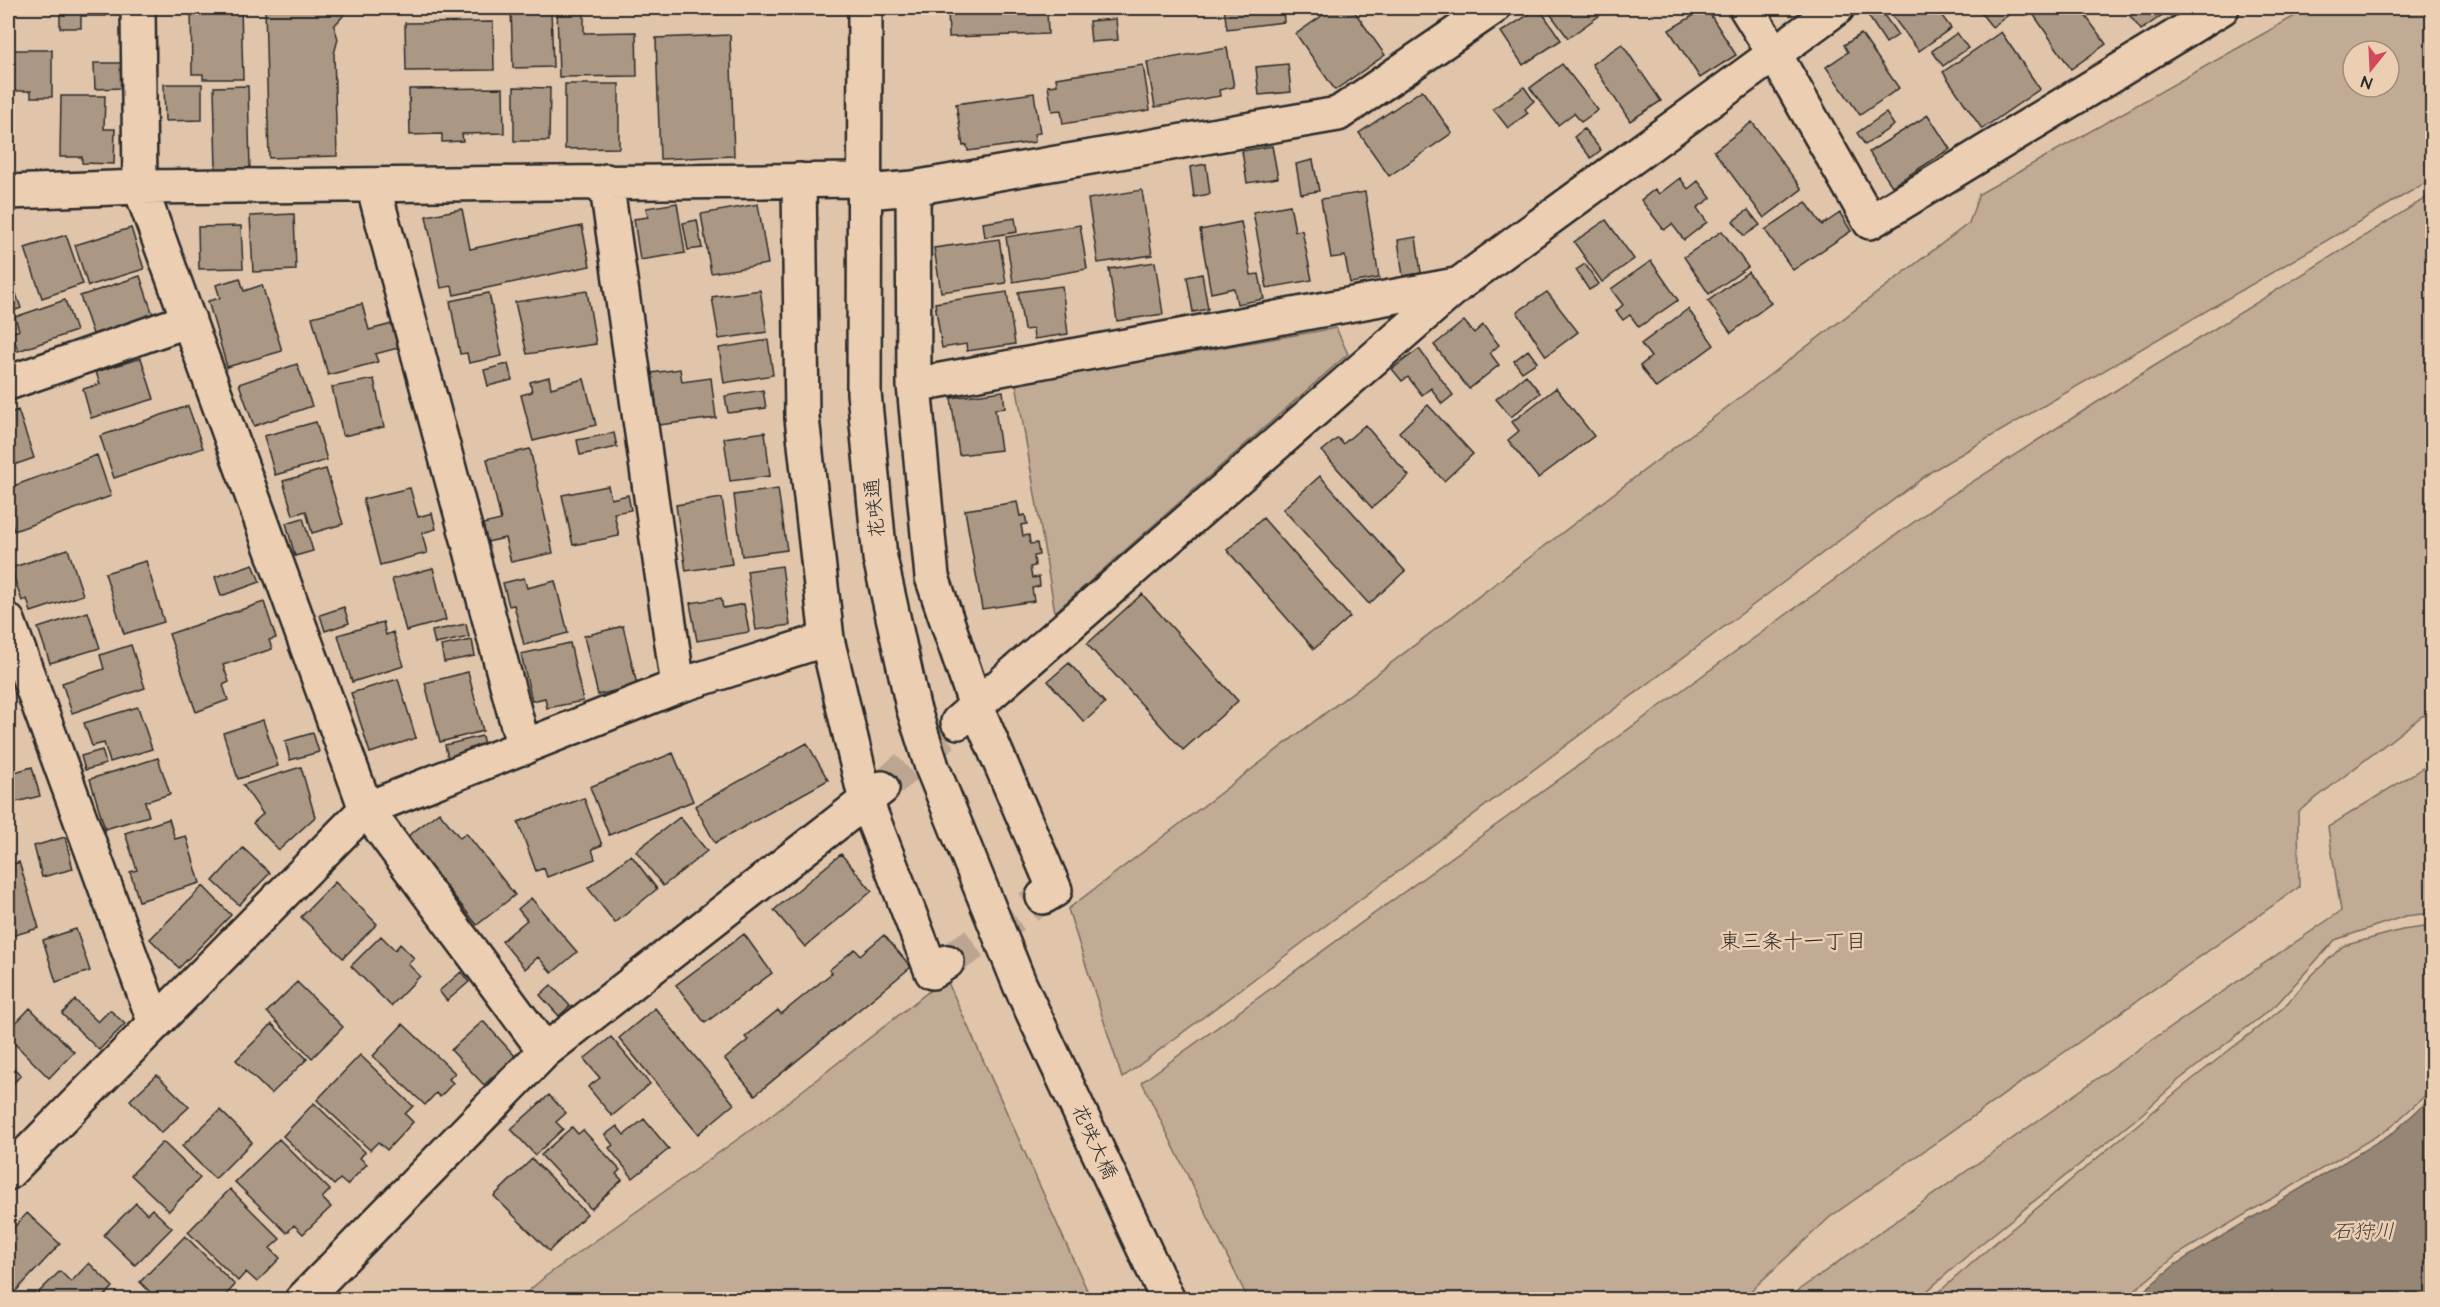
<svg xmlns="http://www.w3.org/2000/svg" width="2440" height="1307" viewBox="0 0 2440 1307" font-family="'Architects Daughter','Klee One',sans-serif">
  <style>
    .green { fill: #c2ab95; stroke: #766b60; stroke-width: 1.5; fill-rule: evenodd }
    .water { fill: #968676; stroke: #6b6258; stroke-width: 1.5 }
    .building { fill: #ab9884; stroke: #2b2b2b; stroke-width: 1.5 }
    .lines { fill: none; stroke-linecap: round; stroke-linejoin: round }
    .street-tunnel { stroke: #bca691; stroke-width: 33; stroke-dasharray: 33 16; stroke-linecap: butt }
    .street-casing { stroke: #2b2b2b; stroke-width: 38 }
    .secondary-casing { stroke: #2b2b2b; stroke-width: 38 }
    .street { stroke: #eccfb2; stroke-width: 33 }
    .secondary { stroke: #eccfb2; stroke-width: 33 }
    .labels { text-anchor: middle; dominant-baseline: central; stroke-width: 5; stroke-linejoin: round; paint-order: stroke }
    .street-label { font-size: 20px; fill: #2b2b2b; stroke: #eccfb2 }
    .neighbourhood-label { font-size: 21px; fill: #2b2b2b; stroke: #eccfb2 }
    .water-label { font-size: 21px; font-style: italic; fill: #46423e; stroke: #eccfb2 }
  </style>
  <rect width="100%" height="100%" fill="#e0c5aa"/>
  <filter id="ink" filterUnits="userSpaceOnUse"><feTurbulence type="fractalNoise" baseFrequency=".0167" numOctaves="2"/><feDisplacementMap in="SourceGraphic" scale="12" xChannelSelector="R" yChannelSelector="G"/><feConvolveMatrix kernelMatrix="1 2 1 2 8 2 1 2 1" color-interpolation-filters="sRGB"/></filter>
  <g filter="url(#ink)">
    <!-- green -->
    <path class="green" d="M2309,8H2432V179L1932,471L1122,1078L1068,909L1969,223L1979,194ZM2353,51H2389V87H2353Z
      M2432,194V714L2422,716L2298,812L2299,887L1830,1217L1742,1299H1248L1142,1082L1947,498L2143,373Z
      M1336,328L1348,354L1055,612L1016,383Z
      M2432,762V913L2405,916L2335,940L2276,1005L2180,1079L2142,1114L1976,1248L1918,1299H1790L1800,1289L2146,1044L2341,911L2328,827Z
      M2432,926V1089L2390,1128L2177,1255L2124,1299H1931L1995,1243L2185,1085L2283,1008L2312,975L2343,946L2402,930Z
      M946,978L1091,1299L518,1300L546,1276L766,1119Z"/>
    <!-- water -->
    <path class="water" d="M2432,1097V1299H2134L2176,1264L2394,1132Z"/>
    <!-- building -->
    <path class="building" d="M60,8H106V16H81V28H60Z
      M191,8H241L243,79H203V74H192Z
      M265,8H343V16L334,26L338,39L334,54L337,156L269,158Z
      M511,8H551L553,67L513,68Z
      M557,8H584V33L636,32L637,76L559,77Z
      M948,8H1047L1048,34L949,37Z
      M1224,8H1283L1284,22L1227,29Z
      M1333,8H1352L1385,55L1335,90L1296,34Z
      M1539,8L1561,40L1523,65L1501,32Z
      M1546,8H1610L1568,38Z
      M1706,8L1736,55L1700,78L1669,30Z
      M1876,8H1879L1898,35L1886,43L1867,14Z
      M1886,8H1936L1951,28L1919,51Z
      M1977,8H2018L1992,27Z
      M2029,8H2080L2106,44L2071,69Z
      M2124,8H2165L2168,11L2141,30Z
      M1116,19L1118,40L1091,42L1089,21Z
      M493,22L494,70L406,71L405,23Z
      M2001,32L2040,89L1982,129L1943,72Z
      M1957,33L1968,48L1943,66L1932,51Z
      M1861,34L1899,88L1860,115L1826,67L1848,52L1844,45Z
      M730,35L734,156L660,159L656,38Z
      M1622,44L1661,101L1630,121L1592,64Z
      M1227,48L1234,87L1219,90L1220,96L1155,107L1147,62Z
      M8,50H52V97H31V91H8Z
      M94,63H122V88L95,89Z
      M1288,64L1291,92L1259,95L1256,67Z
      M1562,64L1598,110L1581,122L1574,113L1558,125L1530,88Z
      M1143,65L1150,110L1063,124L1061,110L1052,111L1048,86L1057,85L1056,78Z
      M164,84H202V120L165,121Z
      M565,84H619V148L565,149Z
      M248,86L250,169L216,170L214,87Z
      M514,87L550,88L549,141H514Z
      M1524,87L1534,101L1525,109L1528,113L1508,128L1493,109Z
      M503,88L504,133L462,134L463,141L442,142V134L410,135L409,89Z
      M1422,90L1452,133L1389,176L1359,133Z
      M1034,93L1040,133L1034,134L1035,142L968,151L967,145L963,146L956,104Z
      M61,96H105L104,129H115L114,164L82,163V157H60Z
      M1886,113L1894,125L1865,145L1857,133Z
      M1928,115L1950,149L1892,186L1869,152Z
      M1752,122L1802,189L1764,218L1714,151Z
      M1584,129L1601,150L1591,158L1574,137Z
      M1272,146L1278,178L1247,183L1242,151Z
      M1313,160L1319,191L1301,194L1296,164Z
      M1206,164L1210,194L1194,197L1190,167Z
      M1680,178L1688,189L1698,181L1711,198L1697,208L1707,222L1684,240L1672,224L1664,230L1641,200L1655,189L1659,194Z
      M1142,190L1152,255L1098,263L1088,199Z
      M1365,192L1379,278L1350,283L1345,256L1331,258L1321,199Z
      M1806,202L1822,225L1840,213L1851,231L1793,270L1765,230Z
      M677,203L685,253L640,260L634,219L648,217L646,208Z
      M758,204L768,264L711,273L701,214Z
      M1290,205L1295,231L1302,230L1312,280L1267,288L1253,212Z
      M462,209L470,249L582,226L590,266L454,295L452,286L441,288L426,216Z
      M1748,210L1760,225L1744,236L1733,221Z
      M294,214L296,270L253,272L250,216Z
      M1015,218L1017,232L985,237L983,223Z
      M697,220L702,248L688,250L683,223Z
      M1606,220L1634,259L1602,282L1574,242Z
      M1241,222L1251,275L1259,274L1264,299L1237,304L1234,288L1211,293L1200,230Z
      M1080,225L1087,269L1013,282L1006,237Z
      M241,226L243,268L199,269L198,227Z
      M131,228L144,269L88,286L75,245Z
      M1722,231L1748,267L1709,294L1684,257Z
      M66,235L83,284L42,298L25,248Z
      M1416,237L1421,273L1403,276L1398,240Z
      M999,239L1006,283L941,292L934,248Z
      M1651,261L1678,300L1639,327L1630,315L1623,320L1616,311L1623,305L1611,289Z
      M1155,262L1163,314L1117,321L1109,269Z
      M1585,264L1599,284L1589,290L1576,270Z
      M8,271L21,308L8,313Z
      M1748,272L1771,303L1731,333L1708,301Z
      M1202,274L1208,309L1193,312L1187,277Z
      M140,276L153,315L93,334L80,296Z
      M240,278L244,291L262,285L282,351L227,367L208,301L220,298L216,285Z
      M1062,286L1068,334L1034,339L1033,329L1024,330L1018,292Z
      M760,290L767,332L719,339L712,297Z
      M587,291L596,344L527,354L515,302Z
      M1007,292L1015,344L967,351L966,344L942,348L935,303Z
      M1547,292L1578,332L1546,356L1517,312Z
      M489,293L502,356L469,363L467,353L460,354L450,301Z
      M65,300L76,331L18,351L12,333L19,330L15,317Z
      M362,304L369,330L392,324L398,348L375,354L378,362L328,375L312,317Z
      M1688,309L1714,345L1656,388L1640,366L1651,357L1641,344Z
      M1464,321L1474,333L1483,325L1499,345L1490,353L1499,365L1469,389L1434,345Z
      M768,340L773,375L724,383L719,348Z
      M1419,349L1453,395L1442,404L1431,388L1422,395L1408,377L1402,381L1392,369Z
      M1528,350L1537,362L1522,372L1514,361Z
      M141,358L154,399L91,418L83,389L100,384L96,372Z
      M297,364L312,406L254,426L239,384Z
      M508,364L512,380L488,386L484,370Z
      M680,369L682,382L711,378L716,418L659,425L652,373Z
      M1526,375L1540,393L1511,417L1496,399Z
      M549,377L551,388L584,379L596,425L533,441L521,395L532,392L530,382Z
      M374,379L384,427L343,436L332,387Z
      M1556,388L1594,436L1538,478L1508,440L1519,431L1512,422Z
      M763,390L766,408L728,413L725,396Z
      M1003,391L1005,408L995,409L1001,450L959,455L951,398Z
      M1428,405L1473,454L1444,481L1399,432Z
      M188,406L203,448L114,478L100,436Z
      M18,410L34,458L8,467V414Z
      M316,422L327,460L275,475L264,436Z
      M1365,425L1409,476L1372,508L1322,451L1338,438L1343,444Z
      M765,432L770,476L730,481L724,438Z
      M614,433L617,447L580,455L577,440Z
      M530,449L553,553L511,562L505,538L487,542L483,524L501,520L487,459Z
      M97,455L111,496L14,531L8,513V488Z
      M326,469L343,524L312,533L306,511L293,515L283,481Z
      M1320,476L1405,571L1369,604L1283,509Z
      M608,486L611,499L628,495L631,510L614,513L619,536L573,545L562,495Z
      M410,488L418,517L432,513L436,529L422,533L427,553L380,565L363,499Z
      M778,489L787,550L742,556L734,495Z
      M722,498L732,564L686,571L676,505Z
      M1017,502L1020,516L1025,515L1027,524L1021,525L1023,536L1029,535L1030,544L1037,543L1039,555L1034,556L1035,566L1030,567L1032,578L1039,577L1040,586L1032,588L1034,601L982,609L965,510Z
      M303,518L313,551L295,556L286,523Z
      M1263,518L1350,617L1314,649L1227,550Z
      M68,549L83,595L31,612L27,599L22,601L11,568Z
      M146,561L164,622L124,634L105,573Z
      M253,564L260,582L221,596L215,577Z
      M782,566L790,625L756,630L747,571Z
      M433,568L446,620L406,631L392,579Z
      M524,578L527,588L555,581L568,633L524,645L514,605L509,606L503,583Z
      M1142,594L1238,701L1183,750L1087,644Z
      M721,598L723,608L744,604L749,632L697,641L690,603Z
      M264,602L276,638L269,640L272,649L223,665L229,682L223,685L228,700L196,712L169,634Z
      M344,607L349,623L325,631L320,615Z
      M88,612L100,648L50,663L38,628Z
      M383,622L386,635L393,632L404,666L352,682L338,635Z
      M466,624L469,637L435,644L432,631Z
      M623,626L637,685L598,695L584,636Z
      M472,640L475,656L444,662L441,646Z
      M570,643L583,701L547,708L545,698L532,701L521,654Z
      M131,645L145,688L72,713L62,683L104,669L100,655Z
      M1069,663L1105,703L1084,722L1048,681Z
      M468,672L483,731L440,742L425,683Z
      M398,679L416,738L370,753L351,693Z
      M138,707L152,749L110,762L104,743L92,746L84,723Z
      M263,720L278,766L238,779L223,733Z
      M313,733L319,752L290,760L285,741Z
      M482,736L485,749L448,759L445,745Z
      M807,743L828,780L715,843L695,806Z
      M102,750L106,764L85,770L81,756Z
      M673,753L693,801L609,835L590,787Z
      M158,758L170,794L145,802L149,816L105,829L90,779Z
      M32,767L40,796L8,804V774Z
      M301,767L315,817L279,850L253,823L263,814L243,785Z
      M584,798L602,845L592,849L595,859L547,877L544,868L536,871L518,822Z
      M439,812L460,838L466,833L515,895L477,925L407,837Z
      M680,817L707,851L663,886L636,851Z
      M169,819L175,839L186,836L200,883L139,901L130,872L137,870L125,833Z
      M65,837L73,869L42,877L34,846Z
      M243,848L270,873L239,905L213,881Z
      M841,854L872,891L805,947L774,910Z
      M631,855L657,889L615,923L588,888Z
      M19,862L39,928L8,937V866Z
      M335,882L377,924L343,958L301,917Z
      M203,886L231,915L179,968L150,939Z
      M531,898L577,952L552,973L538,957L525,969L502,941L527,920L518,909Z
      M76,929L90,971L56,982L43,940Z
      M744,934L772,973L705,1023L676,985Z
      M884,935L911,967L755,1095L725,1059L748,1040L745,1037L778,1010L781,1014L832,973L829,970L855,949L860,955Z
      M381,936L395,950L400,944L414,958L408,964L420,976L391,1006L351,966Z
      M461,972L469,982L447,1001L439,991Z
      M297,982L343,1027L312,1058L267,1012Z
      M551,985L570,1006L559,1016L540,995Z
      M75,1000L98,1022L110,1010L125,1024L99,1050L62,1014Z
      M30,1008L74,1052L49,1078L8,1037V1031Z
      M655,1008L734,1104L698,1134L619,1038Z
      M483,1021L515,1056L484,1085L451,1050Z
      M272,1024L307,1059L271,1094L236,1060Z
      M403,1024L455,1073L449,1079L453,1083L440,1097L436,1093L425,1105L373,1056Z
      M611,1037L650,1084L612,1116L588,1087L600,1078L584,1059Z
      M360,1055L413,1106L405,1114L413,1122L387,1150L378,1142L370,1150L317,1100Z
      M8,1063L21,1075L8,1089Z
      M157,1075L189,1107L161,1133L130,1100Z
      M549,1095L566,1113L556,1122L563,1129L535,1155L511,1129Z
      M314,1103L365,1152L360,1158L367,1164L347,1185L340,1179L334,1185L283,1136Z
      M220,1110L252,1142L215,1179L182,1146Z
      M644,1119L669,1149L633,1178L609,1148L613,1145L605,1135L617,1126L624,1135Z
      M572,1127L578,1134L583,1130L620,1170L616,1174L622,1180L591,1209L541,1155Z
      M279,1139L330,1190L322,1198L331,1207L303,1234L294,1225L287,1233L235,1182Z
      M163,1142L200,1178L169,1211L131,1175Z
      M532,1159L587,1214L549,1251L494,1196Z
      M230,1189L280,1239L270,1248L280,1258L257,1282L246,1272L238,1281L188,1232Z
      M136,1203L147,1214L152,1209L172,1228L135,1265L104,1235Z
      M27,1213L60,1244L17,1290L8,1282V1234Z
      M185,1236L235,1285L224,1297L227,1300H158L140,1282Z
      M89,1263L113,1287L101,1300H31L60,1271L71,1282Z"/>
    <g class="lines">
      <!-- street-tunnel -->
      <path class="street-tunnel" d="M882,788L958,722
        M947,962L1043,897"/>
      <defs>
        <path id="street" d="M138,8L140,187L366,809L545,1051
          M1746,8L1774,53L1870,222L2222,8
          M799,180L802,418L827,639L866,801L932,972L947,962
          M606,181L678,686
          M373,185L524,748
          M913,188L914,385L932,577L976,706L1055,890L1043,897
          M8,192L140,187L865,180
          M866,192L913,188L1338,114L1493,8
          M8,383L189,320
          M914,385L1456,285
          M8,621L155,1023
          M958,722L1458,285L1837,8
          M8,1173L366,809L678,686L827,639
          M302,1300L545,1051L882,788"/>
        <path id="secondary" d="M865,8L864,393L880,558L913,707L932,767L1020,985L1168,1300"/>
      </defs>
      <!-- street casing -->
      <use href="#street" class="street-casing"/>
      <!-- secondary casing -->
      <use href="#secondary" class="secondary-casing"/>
      <!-- street -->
      <use href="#street" class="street"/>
      <!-- secondary -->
      <use href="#secondary" class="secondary"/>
    </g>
  </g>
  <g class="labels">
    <!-- street labels -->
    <g class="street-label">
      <text transform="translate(875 508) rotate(-96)">花咲通</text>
      <text transform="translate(1094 1142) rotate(65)">花咲大橋</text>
    </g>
    <!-- neighbourhood labels -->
    <g class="neighbourhood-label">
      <text x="1793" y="941">東三条十一丁目</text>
    </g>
    <!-- water labels -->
    <g class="water-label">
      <text x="2363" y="1231">石狩川</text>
    </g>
  </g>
  <!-- margin -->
  <rect width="2440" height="1307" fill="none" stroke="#eccfb2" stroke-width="30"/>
  <rect x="15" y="15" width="2410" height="1277" fill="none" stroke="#2b2b2b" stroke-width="2" filter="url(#ink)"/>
  <!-- north arrow -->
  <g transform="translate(2371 69) rotate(198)"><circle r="28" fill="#eccfb2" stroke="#9f8d7c" stroke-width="1.5"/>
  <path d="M0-4.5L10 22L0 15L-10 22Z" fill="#d1495b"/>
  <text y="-9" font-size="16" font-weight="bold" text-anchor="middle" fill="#2b2b2b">N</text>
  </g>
</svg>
